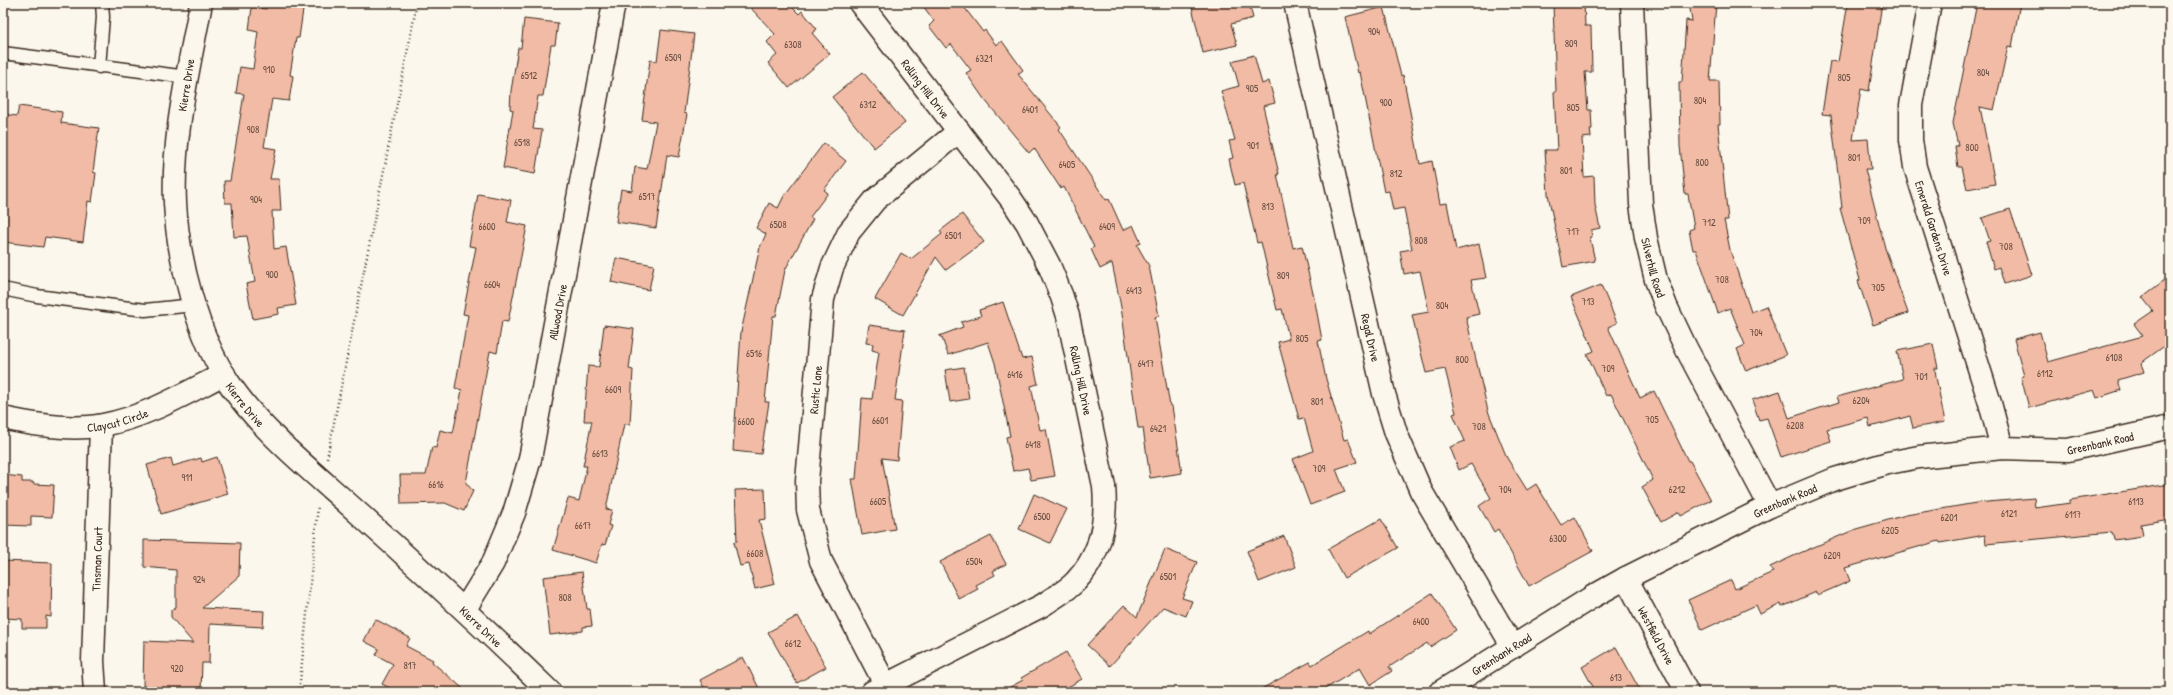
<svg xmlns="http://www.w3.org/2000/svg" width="2173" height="695" viewBox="0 0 2173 695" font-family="'Patrick Hand',sans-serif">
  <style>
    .building { fill: #f2bba6; stroke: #3b2a1e }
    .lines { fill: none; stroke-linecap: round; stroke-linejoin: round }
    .lane-casing { stroke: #3b2a1e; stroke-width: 15 }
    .street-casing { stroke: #3b2a1e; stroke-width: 25 }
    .secondary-casing { stroke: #3b2a1e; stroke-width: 25 }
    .path { stroke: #3b2a1e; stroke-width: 2.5; stroke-dasharray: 1 3; stroke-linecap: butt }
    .lane { stroke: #fbf7ec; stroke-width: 12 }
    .street { stroke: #fbf7ec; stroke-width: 22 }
    .secondary { stroke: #fbf7ec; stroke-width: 22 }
    .labels { text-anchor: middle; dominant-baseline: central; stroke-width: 3.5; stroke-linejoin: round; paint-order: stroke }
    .number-label { font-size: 10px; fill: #694e40 }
    .street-label { font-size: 12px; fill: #3b2a1e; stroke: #fbf7ec }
  </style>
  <rect width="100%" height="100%" fill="#fbf7ec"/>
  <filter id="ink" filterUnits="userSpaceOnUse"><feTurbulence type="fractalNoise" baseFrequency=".025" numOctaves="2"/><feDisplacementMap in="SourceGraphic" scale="8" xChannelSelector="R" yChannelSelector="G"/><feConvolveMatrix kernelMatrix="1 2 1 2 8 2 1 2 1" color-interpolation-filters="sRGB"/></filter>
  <g filter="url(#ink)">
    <!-- building -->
    <path class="building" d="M267,3H304L299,38H296L290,75L293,76L289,101L272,99L264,147L276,149L270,179H279L281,211H272L274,249L286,247L296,305L278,308L279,314L253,319L246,284L255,282L247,236L234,237L232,203H225L224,181H230L244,94L236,93L240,67L253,69L258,32L249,30L252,7L266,9Z
      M746,3H788L799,14L802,11L817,29L812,33L830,54L789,88L768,63L777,55L767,42L775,34Z
      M921,3H961L983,32L985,30L996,45L1002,41L1023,70L1018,74L1061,127L1059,129L1106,200L1109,199L1123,230L1133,225L1141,243L1137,245L1149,266L1159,316L1155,317L1170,406H1172L1182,473L1150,478L1143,428H1138L1121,307L1112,263L1100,269L1091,249L1094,247L1064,187L1061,189L1034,148L1029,153L984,99L966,73L971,70L951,44L946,48L929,26L934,21Z
      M1191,3H1249L1253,18L1231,24L1237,45L1203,53Z
      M1553,3H1584L1585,26H1591L1592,72H1585L1588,110H1591L1592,129H1590L1591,137L1582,138L1584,177L1594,176L1595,205L1600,228L1591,230L1592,237L1590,238L1595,261L1563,267L1548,194L1545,150H1557L1554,92H1556Z
      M1689,3H1716L1710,81H1719L1720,124H1718L1728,220H1724L1730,250L1751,312L1766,306L1786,355L1746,371L1737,349L1745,345L1730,308L1718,313L1696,250H1693L1689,230L1694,228L1688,194H1685L1680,146L1679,82H1682L1686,20L1692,21Z
      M1848,3H1882L1869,91L1861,89L1853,140L1868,139L1871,169H1865L1885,248L1908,313L1873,325L1858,281L1860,280L1840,208H1842L1831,115L1822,114L1830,61L1838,62Z
      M1977,3H2020L2012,47L2008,46L1994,110L1980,107L1995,184L1967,189L1962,167H1958L1955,146H1958L1953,123Z
      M1384,7L1401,76L1403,75L1420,164L1432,161L1440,204L1447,203L1456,250L1479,244L1486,278L1471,280L1479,314L1466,317L1488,411L1507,458L1527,490L1536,484L1561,525L1575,517L1593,551L1529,586L1498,529L1494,532L1479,506L1491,498L1471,464L1459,470L1450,447L1465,441L1453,414L1456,413L1445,369L1426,373L1412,315L1429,312L1420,271L1404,274L1400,251L1412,249L1404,208L1393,210L1389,191L1384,192L1360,72L1358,73L1345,17Z
      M524,19L558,23L555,45H551L543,96H538L533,129L542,130L535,174L503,168L513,110L510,109L511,91L518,48H521Z
      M661,30L694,34L684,113L687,114L679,157L667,155L656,228L616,222L621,189L632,191L635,167L647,169L656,122L642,120L650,60L657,61Z
      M1254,55L1262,84L1269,81L1275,103L1263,106L1279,174H1277L1293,248L1302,246L1315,302L1322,340L1318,341L1326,379L1344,440L1348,439L1357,462L1336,469L1345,492L1310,505L1293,459L1313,451L1304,418L1299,419L1278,342L1289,339L1282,309L1277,310L1261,242L1257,243L1243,183L1235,185L1229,159L1233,158L1229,141L1235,140L1221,91L1239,86L1232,61Z
      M863,72L905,123L874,148L832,97Z
      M19,106L62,112L61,123L99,128L93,172L96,173L92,202L88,201L83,242L45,237L43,247L3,242V114L17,116Z
      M824,143L846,161L824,190L828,193L810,217L813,219L785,270L776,316H773L765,402H769L761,454L733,451L741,332L760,247L766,234L756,228L769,203L778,208L784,196Z
      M478,194L511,200L507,222L527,226L508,322L502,321L497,353L490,351L466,483L473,491L464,511L445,503L401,504L400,475H426L432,447L436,448L440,430L453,433L462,390L455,388L468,315L463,314L476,247L469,246Z
      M2010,209L2032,275L2004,284L1999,267L1994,269L1986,242L1990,241L1982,218Z
      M962,214L984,242L946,270L936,257L903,315L875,299L901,253L911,259L942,234L940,231Z
      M616,258L654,265L649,290L611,282Z
      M2170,276V342L2141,363L2144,372L2118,380L2121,390L2097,398L2094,390L2029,408L2021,377L2024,376L2014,339L2040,332L2048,362L2143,336L2134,324L2153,311L2142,297Z
      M1601,285L1617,323L1608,327L1640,398L1654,391L1688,461H1690L1711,500L1681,516L1679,512L1661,522L1642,487L1653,480L1611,394L1606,396L1587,354L1594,351L1571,297Z
      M1003,302L1022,359L1032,357L1038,384L1031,386L1040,430L1046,429L1055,476L1031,480L1028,468L1013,471L1006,437L1010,436L995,363L988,342L948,355L942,338L939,336L963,327L961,322L981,316L979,310Z
      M604,325L634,329L629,369L633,370L630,424H624L606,509L612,510L608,525L611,526L605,545L602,544L596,563L553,550L568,498L579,501L587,466H583L592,421H584L588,366L599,367Z
      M869,325L905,330L895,400L902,401L897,460L882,458L895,529L862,535L852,479H856L862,398L872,399L879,352L872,350L873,344L866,343Z
      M1933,344L1938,368H1935L1936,377L1945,422L1913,428L1910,416L1870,427L1868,418L1827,429L1831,441L1781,457L1767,418L1759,420L1752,400L1780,391L1789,418L1839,402L1837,397L1903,379L1897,351Z
      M964,367L969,399L950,402L945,370Z
      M217,457L228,494L161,514L147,465L171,458L173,466L201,458L202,462Z
      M3,475L22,477V482H33V484L54,485L52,517L31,516V526L3,525Z
      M2170,484V519L2141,524L2143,536L2114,540L2112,532L1986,544L1985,535L1940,543L1939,541L1845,568L1850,581L1818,595L1816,592L1782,607L1781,604L1760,614L1756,605L1702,630L1688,600L1731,580L1735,589L1773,572L1770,567L1800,553L1856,529L1906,515L1976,503L2034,498L2035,508L2070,503V500Z
      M765,489L766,519L759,520L775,584L755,589L749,564L740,566L734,542L737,541L735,490Z
      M1034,494L1067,509L1050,543L1019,529Z
      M1381,519L1398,548L1344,578L1328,549Z
      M991,536L1006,564L993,571L995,575L976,585L978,589L959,599L940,562Z
      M1284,536L1296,567L1259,582L1247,551Z
      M144,540L240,543L239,576L202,608L264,611L263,627L210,624L209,663H202L201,692H146V686H143L144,641L193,643L171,617V610L176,607V570L144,567Z
      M1165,549L1197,562L1182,598L1192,601L1186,616L1163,607L1110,666L1087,645L1124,605L1137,617Z
      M3,561L52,563L51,617L46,616V628H22V619L3,618Z
      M582,572L587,609H590L592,626L583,627V631L550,635L543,577Z
      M1432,593L1456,630L1430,647L1427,643L1389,667L1392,671L1370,685L1360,668L1320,692H1256L1310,662L1312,665L1368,631L1369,634Z
      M798,616L826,667L797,683L768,632Z
      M375,619L410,638L406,646L433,660L432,662L467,692H397L382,684L393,664L376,655L379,649L364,641Z
      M1616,647L1641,692H1596L1582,667Z
      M1066,652L1082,679L1059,692H1001L1023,680L1021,678Z
      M743,657L761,692H706L700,680Z"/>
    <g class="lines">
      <defs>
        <path id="lane" d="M3,53L187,77
          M99,67L103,17L102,3
          M3,289L37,296L145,310L194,305"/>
        <g id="street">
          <path id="s1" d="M860,3L1011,199L1027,223L1049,265L1062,297L1068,316L1104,486C1107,520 1101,555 1076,581C1067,591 1054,597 1043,605L872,692"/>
          <path id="s2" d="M1295,3L1384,394L1396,433L1421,491L1513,647"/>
          <path id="s3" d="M1632,3L1641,204L1646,238L1656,280L1666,306L1686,348L1770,506"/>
          <path id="s4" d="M1930,3L1911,105V140L1915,167L1990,403L2002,448"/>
          <path id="s5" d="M3,418C34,425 72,431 103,425C146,417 186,393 224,374"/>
          <path id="s6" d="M1626,578L1687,692"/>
          <path id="s7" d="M465,609L493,563L514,513L530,459L614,3"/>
          <path id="s8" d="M885,684L821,561L808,510L807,481L823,299L832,268L849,232L875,200L959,131"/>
          <path id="s9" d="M95,692L93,661L101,426"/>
          <path id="s10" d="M1440,692L1592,597L1626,578L1770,506L1835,479L1888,463L1919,457L2002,448L2068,450L2170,427"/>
        </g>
        <g id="secondary">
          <path id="s11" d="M201,3C189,69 172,136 175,203C178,260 197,335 229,383C261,431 313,472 356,511C422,570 486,630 550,692"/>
        </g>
      </defs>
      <!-- lane casing -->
      <use href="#lane" class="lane-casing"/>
      <!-- street casing -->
      <use href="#street" class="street-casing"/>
      <!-- secondary casing -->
      <use href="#secondary" class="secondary-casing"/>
      <!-- path -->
      <path class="path" d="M327,458L417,3
        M299,692L318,506"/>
      <!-- lane -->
      <use href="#lane" class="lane"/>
      <!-- street -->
      <use href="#street" class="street"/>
      <!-- secondary -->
      <use href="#secondary" class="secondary"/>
    </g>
  </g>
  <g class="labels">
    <!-- number labels -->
    <g class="number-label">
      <text x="1374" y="31">904</text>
      <text x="1571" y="43">809</text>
      <text x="793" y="44">6308</text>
      <text x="673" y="57">6509</text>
      <text x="984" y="58">6321</text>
      <text x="269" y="69">910</text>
      <text x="1983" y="72">804</text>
      <text x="529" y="75">6512</text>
      <text x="1844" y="77">805</text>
      <text x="1252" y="88">905</text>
      <text x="1700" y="100">804</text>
      <text x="1386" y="102">900</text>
      <text x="868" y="104">6312</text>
      <text x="1573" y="107">805</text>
      <text x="1030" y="109">6401</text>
      <text x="253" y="129">908</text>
      <text x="522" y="142">6518</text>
      <text x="1253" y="145">901</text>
      <text x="1972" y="147">800</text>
      <text x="1854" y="157">801</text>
      <text x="1702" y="162">800</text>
      <text x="1067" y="164">6405</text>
      <text x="1566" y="170">801</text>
      <text x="1396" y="173">812</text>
      <text x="647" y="196">6517</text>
      <text x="256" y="199">904</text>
      <text x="1268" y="206">813</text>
      <text x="1864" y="220">709</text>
      <text x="1709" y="222">712</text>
      <text x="778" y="224">6508</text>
      <text x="487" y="226">6600</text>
      <text x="1107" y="226">6409</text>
      <text x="1573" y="231">717</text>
      <text x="953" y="235">6501</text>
      <text x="1421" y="240">808</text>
      <text x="2006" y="246">708</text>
      <text x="272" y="274">900</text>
      <text x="1283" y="275">809</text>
      <text x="1722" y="279">708</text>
      <text x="492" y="284">6604</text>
      <text x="1878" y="287">705</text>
      <text x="1134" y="290">6413</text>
      <text x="1588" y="301">713</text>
      <text x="1442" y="305">804</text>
      <text x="1756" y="332">704</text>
      <text x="1302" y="338">805</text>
      <text x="754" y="353">6516</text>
      <text x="2114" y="357">6108</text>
      <text x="1462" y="359">800</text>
      <text x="1146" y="363">6417</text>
      <text x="1608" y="368">709</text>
      <text x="2045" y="373">6112</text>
      <text x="1015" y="374">6416</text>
      <text x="1921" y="376">701</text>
      <text x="613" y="389">6609</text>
      <text x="1861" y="400">6204</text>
      <text x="1317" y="401">801</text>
      <text x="1652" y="419">705</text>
      <text x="880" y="420">6601</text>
      <text x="746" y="421">6600</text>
      <text x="1795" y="425">6208</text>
      <text x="1479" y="426">708</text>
      <text x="1158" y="428">6421</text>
      <text x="1033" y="444">6418</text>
      <text x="600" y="453">6613</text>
      <text x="1319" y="468">709</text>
      <text x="187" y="477">911</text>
      <text x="436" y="484">6616</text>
      <text x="1505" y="489">704</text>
      <text x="1677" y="489">6212</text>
      <text x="878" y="501">6605</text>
      <text x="2136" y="501">6113</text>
      <text x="2009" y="513">6121</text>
      <text x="2073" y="514">6117</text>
      <text x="1042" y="516">6500</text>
      <text x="1949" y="517">6201</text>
      <text x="583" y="525">6617</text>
      <text x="1890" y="530">6205</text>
      <text x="1558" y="538">6300</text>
      <text x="755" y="553">6608</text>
      <text x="1832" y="555">6209</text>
      <text x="974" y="561">6504</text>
      <text x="1168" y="576">6501</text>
      <text x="199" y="579">924</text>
      <text x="565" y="597">808</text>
      <text x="1421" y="621">6400</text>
      <text x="793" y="643">6612</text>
      <text x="410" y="665">817</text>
      <text x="177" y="668">920</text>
      <text x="1616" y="677">613</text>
    </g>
    <!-- street labels -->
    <g class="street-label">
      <text transform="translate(186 85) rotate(-81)">Kierre Drive</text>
      <text stroke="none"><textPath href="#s1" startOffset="108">Rolling Hill Drive</textPath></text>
      <text stroke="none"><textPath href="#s4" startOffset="230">Emerald Gardens Drive</textPath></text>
      <text stroke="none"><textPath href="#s3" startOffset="266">Silverhill Road</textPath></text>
      <text stroke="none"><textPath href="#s7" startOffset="314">Allwood Drive</textPath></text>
      <text stroke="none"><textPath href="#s2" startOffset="343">Regal Drive</textPath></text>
      <text stroke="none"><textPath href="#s1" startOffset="444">Rolling Hill Drive</textPath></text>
      <text stroke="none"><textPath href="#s8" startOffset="312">Rustic Lane</textPath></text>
      <text stroke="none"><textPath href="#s11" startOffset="419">Kierre Drive</textPath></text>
      <text stroke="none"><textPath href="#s5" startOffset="116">Claycut Circle</textPath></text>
      <text stroke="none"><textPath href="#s10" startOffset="719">Greenbank Road</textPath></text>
      <text stroke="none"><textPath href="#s10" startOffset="395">Greenbank Road</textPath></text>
      <text stroke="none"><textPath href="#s9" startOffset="133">Tinsman Court</textPath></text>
      <text stroke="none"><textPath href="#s11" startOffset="743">Kierre Drive</textPath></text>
      <text stroke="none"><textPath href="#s6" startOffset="65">Westfield Drive</textPath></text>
      <text stroke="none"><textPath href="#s10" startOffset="72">Greenbank Road</textPath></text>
    </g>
  </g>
  <!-- margin -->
  <rect width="2173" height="695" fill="none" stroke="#fbf7ec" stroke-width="16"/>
  <rect x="8" y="8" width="2157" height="679" fill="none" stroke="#3b2a1e" stroke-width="1.5" filter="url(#ink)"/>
</svg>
